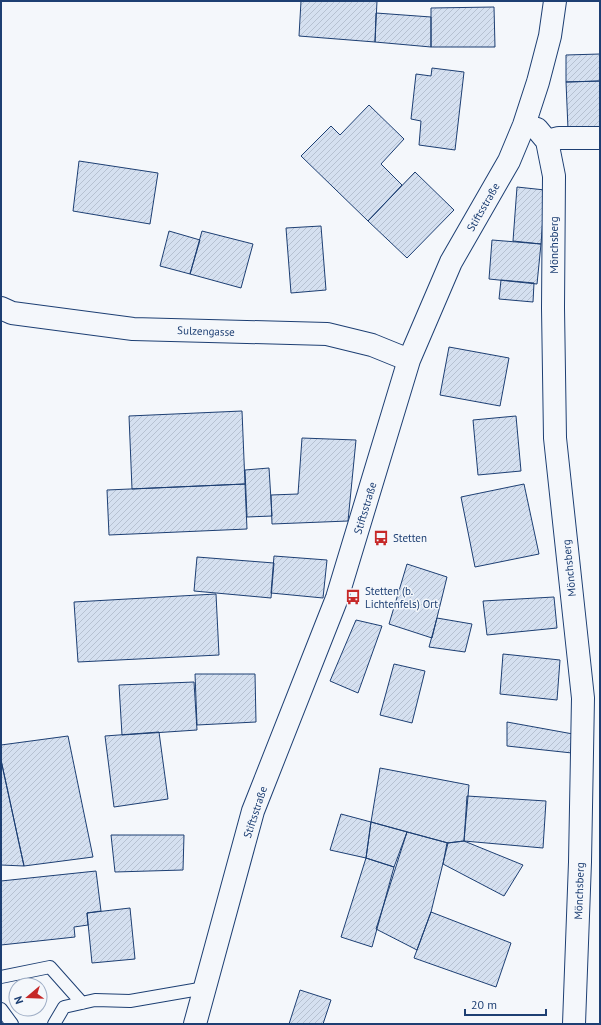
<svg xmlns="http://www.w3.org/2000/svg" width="601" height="1025" viewBox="0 0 601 1025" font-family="'PT Sans',sans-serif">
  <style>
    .building { fill: url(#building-hatch); stroke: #1d3f73 }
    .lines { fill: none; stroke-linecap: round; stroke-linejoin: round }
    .lane-casing { stroke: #1d3f73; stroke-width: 14 }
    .street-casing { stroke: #1d3f73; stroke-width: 24 }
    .lane { stroke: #f4f7fb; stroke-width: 12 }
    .street { stroke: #f4f7fb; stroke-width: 22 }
    .labels { text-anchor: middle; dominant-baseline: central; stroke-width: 3; stroke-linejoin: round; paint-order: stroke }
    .street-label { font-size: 11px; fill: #1d3f73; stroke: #f4f7fb }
    .poi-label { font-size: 11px; fill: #1d3f73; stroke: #f4f7fb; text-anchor: start }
  </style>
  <defs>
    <pattern id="building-hatch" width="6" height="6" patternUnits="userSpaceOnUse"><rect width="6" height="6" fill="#d5e0f0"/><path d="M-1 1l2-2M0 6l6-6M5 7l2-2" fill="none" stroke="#b6c1d1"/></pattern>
  </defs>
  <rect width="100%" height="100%" fill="#f4f7fb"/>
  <!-- building -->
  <path class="building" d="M301,1H377L375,42L299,36Z
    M494,7L495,47H431V8Z
    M376,13L431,17V47L375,42Z
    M600,54V81L566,82V55Z
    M432,68L464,72L455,150L419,145L421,121L411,119L416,74L431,76Z
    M600,81V128L568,129L566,82Z
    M369,105L404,139L381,164L402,185L368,221L301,156L331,126L340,135Z
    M79,161L158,173L150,224L73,211Z
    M415,172L454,210L407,258L368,221Z
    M517,187L545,190L541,244L513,241Z
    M321,226L326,290L291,293L286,228Z
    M169,231L200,240L190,274L160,266Z
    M202,231L253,244L241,288L190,274Z
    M492,240L541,244L537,284L489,279Z
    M501,280L534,283L533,302L499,299Z
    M449,347L509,358L500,406L440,395Z
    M242,411L245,484L132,489L129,416Z
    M516,416L521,471L478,475L473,420Z
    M302,438L356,440L348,521L272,524L271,495L298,494Z
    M269,468L272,516L247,517L245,470Z
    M245,484L247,529L109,535L107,490Z
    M524,484L539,554L475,567L461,497Z
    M274,556L327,560L323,598L271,593Z
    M197,557L274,563L271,598L194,591Z
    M407,564L447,577L432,638L389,624Z
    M216,594L219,655L78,662L74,602Z
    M554,597L557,628L487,635L483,601Z
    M437,618L472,624L465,652L429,647Z
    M356,620L382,626L358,693L330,681Z
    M503,654L560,660L557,700L500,694Z
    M394,664L425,671L412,723L380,715Z
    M195,674H255L256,722L197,725Z
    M194,682L197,730L122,735L119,685Z
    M507,722L573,734L572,753L507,746Z
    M159,732L168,799L114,807L105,736Z
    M68,736L93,857L24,866L1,760V745Z
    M1,760L24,866L1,865Z
    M380,768L469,785L464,841L448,843L371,822Z
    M467,796L546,801L543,848L464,841Z
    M341,814L371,822L366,858L330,850Z
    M371,822L407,832L394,867L366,858Z
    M407,832L448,843L431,912L417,950L376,929Z
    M111,835H184L183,870L115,872Z
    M464,841L523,865L504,896L443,864L447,843Z
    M366,858L394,867L372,947L341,937Z
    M96,871L101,911L87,913L88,925L74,927L75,937L1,945V881Z
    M130,908L135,959L92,963L87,913Z
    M431,912L511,943L496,987L414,958Z
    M300,990L331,1000L323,1024H289Z"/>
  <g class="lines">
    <defs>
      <path id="lane" d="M1,977L50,967L82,1003
        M1,1009L12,1024
        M54,1024L64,1007L95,1000L130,1001L205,988"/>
      <path id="street" d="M524,125L537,129L547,141L554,176L553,308L555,438L583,698L580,862L574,1024
        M547,141L559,138H600
        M1,308L12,313L133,329L327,334L372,345L409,360
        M195,1024L253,811L337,598L409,360L451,262L509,161L524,125L538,82L550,36L555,1"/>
    </defs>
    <!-- lane casing -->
    <use href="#lane" class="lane-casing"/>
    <!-- street casing -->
    <use href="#street" class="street-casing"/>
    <!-- lane -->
    <use href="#lane" class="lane"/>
    <!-- street -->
    <use href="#street" class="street"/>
  </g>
  <!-- icons -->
  <defs>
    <symbol id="bus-bare" viewBox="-9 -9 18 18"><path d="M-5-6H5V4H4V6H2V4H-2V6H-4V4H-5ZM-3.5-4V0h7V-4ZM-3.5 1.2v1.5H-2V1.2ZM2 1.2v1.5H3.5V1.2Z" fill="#c62828" stroke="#f4f7fb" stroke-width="2.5" paint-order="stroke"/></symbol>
  </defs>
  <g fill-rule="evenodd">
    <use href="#bus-bare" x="370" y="527" width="22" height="22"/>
    <use href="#bus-bare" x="342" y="586" width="22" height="22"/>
  </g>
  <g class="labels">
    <!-- street labels -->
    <g class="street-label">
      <text transform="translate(483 207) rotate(-60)">Stiftsstraße</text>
      <text transform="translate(554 245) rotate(-90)">Mönchsberg</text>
      <text transform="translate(206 331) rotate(2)">Sulzengasse</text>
      <text transform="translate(365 508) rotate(-73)">Stiftsstraße</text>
      <text transform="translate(569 568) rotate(-96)">Mönchsberg</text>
      <text transform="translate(255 812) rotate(-72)">Stiftsstraße</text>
      <text transform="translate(579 891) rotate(-88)">Mönchsberg</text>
    </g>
    <!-- poi labels -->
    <g class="poi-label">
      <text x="393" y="538">Stetten</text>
      <text x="365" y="591">Stetten (b.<tspan x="365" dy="13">Lichtenfels) Ort</tspan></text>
    </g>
  </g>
  <!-- border -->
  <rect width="601" height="1025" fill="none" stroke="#1d3f73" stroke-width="4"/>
  <!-- north arrow -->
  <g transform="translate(28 997) rotate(251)"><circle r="19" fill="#f4f7fb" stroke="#9eadc5"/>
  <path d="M0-3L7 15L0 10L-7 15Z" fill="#c62828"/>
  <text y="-6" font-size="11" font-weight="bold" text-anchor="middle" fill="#1d3f73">N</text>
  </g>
  <!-- scale -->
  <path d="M465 1009v6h81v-6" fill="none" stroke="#1d3f73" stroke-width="2"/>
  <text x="471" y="1009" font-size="12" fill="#1d3f73" stroke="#f4f7fb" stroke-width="3" paint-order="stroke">20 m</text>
</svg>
